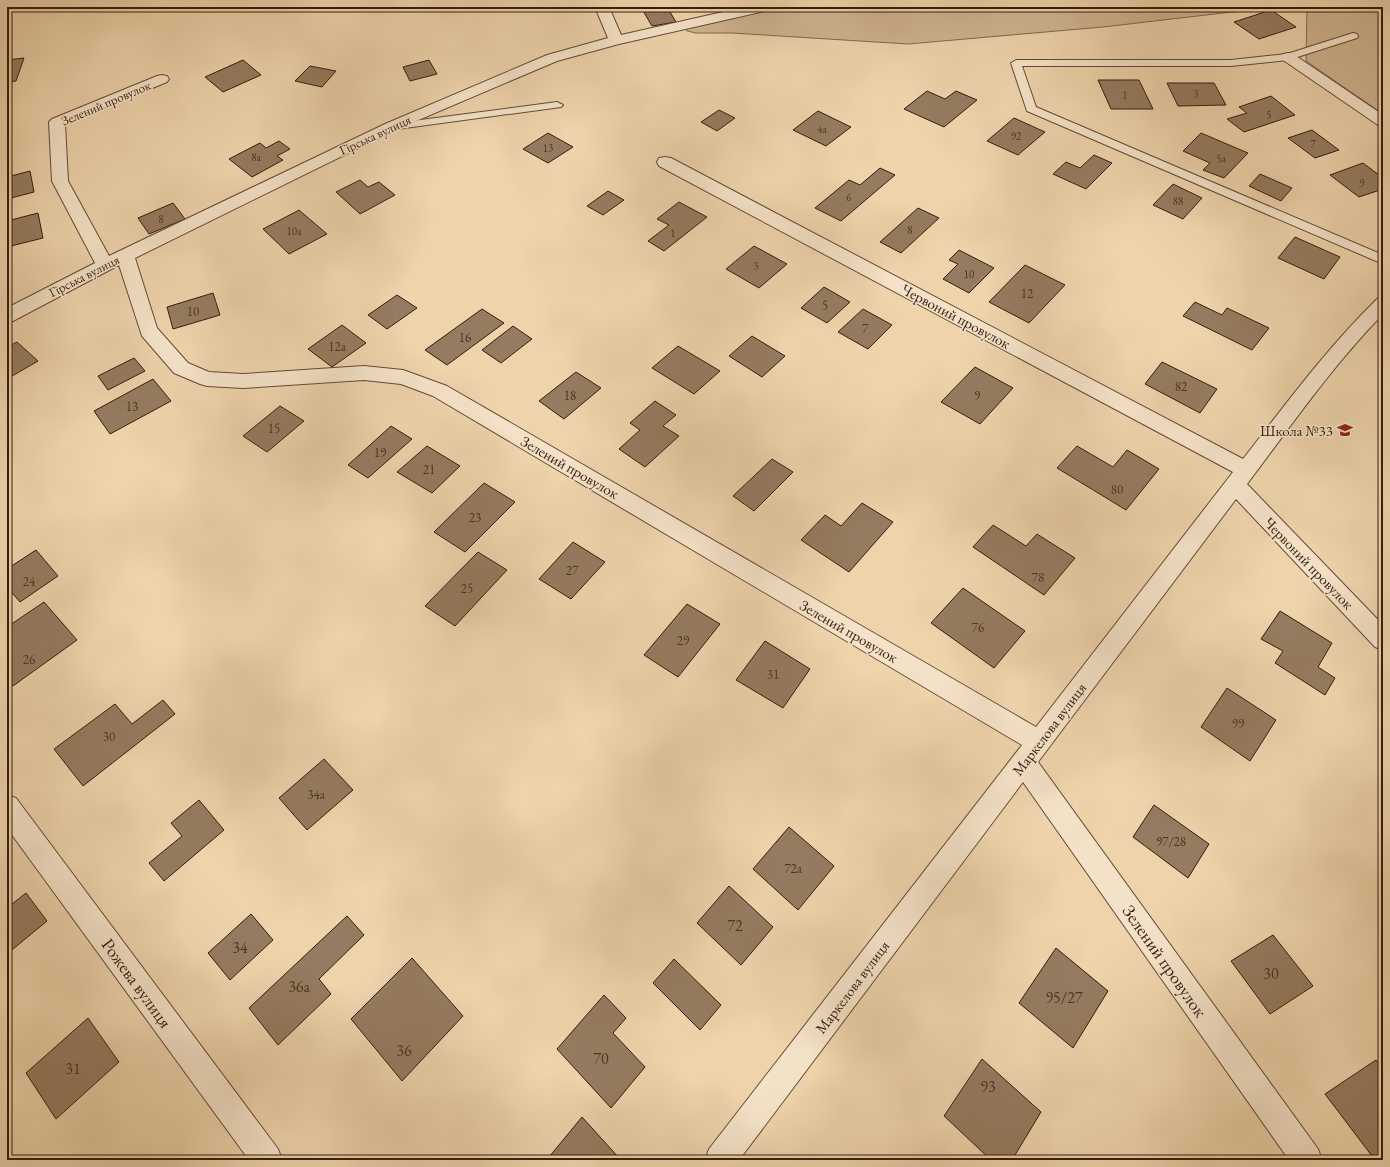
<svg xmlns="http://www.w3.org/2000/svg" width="1390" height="1167" viewBox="0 0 1390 1167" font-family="'EB Garamond',serif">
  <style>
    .green { fill: #cfb490; stroke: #82684f }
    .building { fill: #957b60; stroke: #351c0e }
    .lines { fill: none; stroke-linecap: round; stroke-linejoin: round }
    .lane-casing { stroke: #634a35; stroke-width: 2 }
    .street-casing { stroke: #634a35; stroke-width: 2 }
    .lane { fill: #f4e2c8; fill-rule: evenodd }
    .street { fill: #f4e2c8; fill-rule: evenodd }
    .labels { text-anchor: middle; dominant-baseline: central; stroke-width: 3; stroke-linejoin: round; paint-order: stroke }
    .far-number-label { font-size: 11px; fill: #4d3422 }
    .far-street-label { font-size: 13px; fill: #351c0e; stroke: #f4e2c8 }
    .number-label { font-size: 13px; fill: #4d3422 }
    .street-label { font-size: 15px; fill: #351c0e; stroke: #f4e2c8 }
    .poi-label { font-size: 15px; fill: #351c0e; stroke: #f4e2c8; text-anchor: end }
    .near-number-label { font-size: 16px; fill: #4d3422 }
    .near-street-label { font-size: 18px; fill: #351c0e; stroke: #f4e2c8 }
  </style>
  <rect width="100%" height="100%" fill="#eed3ab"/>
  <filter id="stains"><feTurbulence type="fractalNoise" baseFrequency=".005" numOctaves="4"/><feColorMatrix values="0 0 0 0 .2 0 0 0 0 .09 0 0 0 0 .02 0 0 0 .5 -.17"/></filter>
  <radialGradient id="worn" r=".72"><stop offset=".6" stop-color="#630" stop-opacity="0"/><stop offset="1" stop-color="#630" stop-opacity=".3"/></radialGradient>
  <!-- green -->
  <path class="green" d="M774,7H1275L1103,27L908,44L732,33H696L687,31L686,28L689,26Z
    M1307,7H1383V114L1306,61Z"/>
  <!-- building -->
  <path class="building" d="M653,7H667L676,22L652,26L642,9Z
    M1271,10L1296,27L1259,39L1234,22Z
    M24,58L16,81L7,82V60Z
    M243,60L261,75L223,92L205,77Z
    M429,60L437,74L410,81L403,67Z
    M310,66L336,71L322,87L295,81Z
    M1098,80H1139L1153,109H1111Z
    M1167,83H1214L1226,105L1178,106Z
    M927,91L945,99L956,91L977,100L944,127L904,109Z
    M1271,96L1295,115L1244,132L1227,119L1247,113L1239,107Z
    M719,110L735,118L717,131L701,122Z
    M818,111L851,127L826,146L793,130Z
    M1014,118L1045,132L1018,155L987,141Z
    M1312,130L1339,150L1315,158L1288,138Z
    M548,133L573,147L548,163L523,149Z
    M1201,133L1248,153L1224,178L1203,170L1210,163L1183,151Z
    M279,141L290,149L277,156L283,160L252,177L229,159L260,143L266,148Z
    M1094,155L1112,163L1086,189L1053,174L1066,162L1080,168Z
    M1363,163L1383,178V189L1359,197L1330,175Z
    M880,168L895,175L841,221L815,208L849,180L860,185Z
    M30,171L34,192L7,199V177Z
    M1260,174L1292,188L1281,201L1249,186Z
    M360,180L368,187L379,182L395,195L360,214L336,192Z
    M1173,184L1202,198L1183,219L1153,205Z
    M608,191L624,200L603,215L587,206Z
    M679,202L707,217L664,251L648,241L669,225L657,219Z
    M173,203L185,219L149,234L138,218Z
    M918,208L939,218L901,253L880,242Z
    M299,210L327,234L289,254L263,229Z
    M38,213L43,238L7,247V221Z
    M1295,237L1340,257L1324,279L1278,258Z
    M754,246L787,264L759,288L726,269Z
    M959,250L994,268L969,293L943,279L958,264L949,260Z
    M1025,265L1065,285L1029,323L989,302Z
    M824,287L850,302L827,323L801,308Z
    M213,293L220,315L173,329L167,307Z
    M397,295L417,308L387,329L368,315Z
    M1195,302L1222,315L1227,308L1269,328L1252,350L1183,316Z
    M482,309L504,323L447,365L425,350Z
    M863,309L892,325L868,349L838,332Z
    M342,325L366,343L332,367L308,349Z
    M513,326L532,339L501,363L482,350Z
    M752,336L785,356L762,377L729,356Z
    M17,342L38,361L7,379V347Z
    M678,346L720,371L694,394L652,368Z
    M134,358L145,371L108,390L98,376Z
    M1162,362L1217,389L1200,413L1145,384Z
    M975,367L1013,388L980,424L941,402Z
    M576,372L601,388L564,419L539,401Z
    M153,379L171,401L110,434L94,411Z
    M655,401L676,415L663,426L679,436L645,467L619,449L640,430L630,423Z
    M280,406L304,421L267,452L243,436Z
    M391,426L412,439L368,478L348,465Z
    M427,446L460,466L432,493L397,472Z
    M1077,446L1113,467L1127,450L1159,469L1126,510L1057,468Z
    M772,459L793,472L754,511L733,496Z
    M484,483L515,502L465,552L434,532Z
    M862,503L893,522L849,572L801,540L825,515L841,526Z
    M993,525L1026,546L1037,534L1075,558L1044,595L973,547Z
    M573,542L605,562L571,599L539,579Z
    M36,550L58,576L20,602L7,587V569Z
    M478,552L507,570L455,626L425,606Z
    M963,588L1025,631L994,668L931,623Z
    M44,602L77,640L13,686L7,678V627Z
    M687,604L720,624L678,677L644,655Z
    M1280,611L1332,643L1318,667L1335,678L1325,695L1275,663L1283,651L1261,639Z
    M765,641L810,669L783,708L736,680Z
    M1227,688L1276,720L1250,761L1201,727Z
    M163,700L175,714L83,786L54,749L115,704L132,724Z
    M324,759L353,790L307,830L279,798Z
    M199,800L224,830L164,881L149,863L182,836L171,823Z
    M1154,805L1209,844L1188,878L1133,837Z
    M789,827L834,866L798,910L753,869Z
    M729,886L773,927L741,965L697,923Z
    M26,893L47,921L7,954V908Z
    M251,914L273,940L230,980L208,953Z
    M347,916L364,935L319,979L331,994L278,1045L249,1008Z
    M1273,935L1313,986L1270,1014L1231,961Z
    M1056,948L1108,991L1073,1048L1019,1003Z
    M412,958L463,1016L402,1081L351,1019Z
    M674,959L721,1005L700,1030L653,983Z
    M604,995L626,1018L613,1033L645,1067L611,1108L557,1049Z
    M88,1018L119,1062L56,1119L26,1073Z
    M982,1059L1041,1112L1012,1160H991L944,1116Z
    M1376,1060L1383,1070V1160H1375L1325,1094Z
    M582,1117L621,1160H552L549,1157Z"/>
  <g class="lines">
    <defs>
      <path id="lane" d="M1353,33L1357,34L1358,36L1357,38L1288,60L1231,66H1022L1036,107L1383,255V264L1027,111L1011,63L1016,60H1231L1287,54Z
        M557,102L563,105L561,107L390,130L386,129L384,127L386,125L390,124Z"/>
      <path id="street" d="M595,7H609L621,35L745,7H771L769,10L619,44L557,61L395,130L135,258L157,328L188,363L209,372L243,374L364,366L403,370L447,386L1036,727L1233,472L659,166L657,162L659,158L665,157L671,158L1243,459C1286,404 1327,348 1377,299L1383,297V314C1332,366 1291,426 1247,484L1383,625V650L1375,647L1236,499L1038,762L1318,1149L1322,1160H1289L1023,782L739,1160H705L709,1149L1022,745L433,396L401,384L364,380L243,388L207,386L200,384L174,373L142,336L119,265L13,321L7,322V308L95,263L52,181L49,122L52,119L157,76L162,75L167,76L169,79L167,82L65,124L68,181L109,256L385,124L547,55L608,38Z
        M1288,53L1293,54L1383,115V127L1378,125L1283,60L1281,57L1283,54Z
        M7,795L16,798L278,1149L282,1160H249L7,828Z"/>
    </defs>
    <!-- lane casing -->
    <use href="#lane" class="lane-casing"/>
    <!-- street casing -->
    <use href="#street" class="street-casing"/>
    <!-- lane -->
    <use href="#lane" class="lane"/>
    <!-- street -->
    <use href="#street" class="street"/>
  </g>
  <!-- icons -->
  <defs>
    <symbol id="school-bare" viewBox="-9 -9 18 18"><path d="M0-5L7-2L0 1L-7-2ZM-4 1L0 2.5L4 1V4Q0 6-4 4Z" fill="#8f2418" stroke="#f4e2c8" stroke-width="2.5" paint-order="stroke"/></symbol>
  </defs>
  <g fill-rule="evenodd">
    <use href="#school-bare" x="1334" y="419" width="22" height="22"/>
  </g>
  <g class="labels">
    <!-- far-number labels -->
    <g class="far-number-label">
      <text x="1196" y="94">3</text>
      <text x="1125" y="95">1</text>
      <text x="1269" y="114">5</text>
      <text x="822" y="129">4а</text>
      <text x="1016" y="136">92</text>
      <text x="1313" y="144">7</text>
      <text x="548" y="148">13</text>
      <text x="256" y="157">8а</text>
      <text x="1221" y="158">5а</text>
      <text x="1362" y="183">9</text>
      <text x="849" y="197">6</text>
      <text x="1178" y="201">88</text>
      <text x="161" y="219">8</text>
      <text x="910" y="230">8</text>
      <text x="294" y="231">10а</text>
      <text x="673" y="233">1</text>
      <text x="756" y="266">3</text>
      <text x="969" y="274">10</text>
    </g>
    <!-- far-street labels -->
    <g class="far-street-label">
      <text transform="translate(106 103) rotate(-23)">Зелений провулок</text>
      <text transform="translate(375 135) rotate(-25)">Гірська вулиця</text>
      <text transform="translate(84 276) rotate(-27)">Гірська вулиця</text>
    </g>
    <!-- number labels -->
    <g class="number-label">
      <text x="1027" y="293">12</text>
      <text x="825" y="305">5</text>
      <text x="193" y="311">10</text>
      <text x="865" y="328">7</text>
      <text x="465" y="337">16</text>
      <text x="337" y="346">12а</text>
      <text x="1181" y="386">82</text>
      <text x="570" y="395">18</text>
      <text x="977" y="395">9</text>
      <text x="132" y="406">13</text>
      <text x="274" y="428">15</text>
      <text x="380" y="452">19</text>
      <text x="429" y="469">21</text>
      <text x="1117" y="489">80</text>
      <text x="475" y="517">23</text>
      <text x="572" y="570">27</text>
      <text x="1038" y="577">78</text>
      <text x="29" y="581">24</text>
      <text x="467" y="588">25</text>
      <text x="978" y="627">76</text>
      <text x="683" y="640">29</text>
      <text x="29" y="659">26</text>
      <text x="773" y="674">31</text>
      <text x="1238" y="723">99</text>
      <text x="109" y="736">30</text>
      <text x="316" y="794">34а</text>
      <text x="1171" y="841">97/28</text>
      <text x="793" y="868">72а</text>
    </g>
    <!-- street labels -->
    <g class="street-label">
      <text transform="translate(956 316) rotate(28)">Червоний провулок</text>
      <text transform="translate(570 467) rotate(30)">Зелений провулок</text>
      <text transform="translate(1309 563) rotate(46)">Червоний провулок</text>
      <text transform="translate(849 631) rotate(30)">Зелений провулок</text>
      <text transform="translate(1049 729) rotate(-53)">Маркелова вулиця</text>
      <text transform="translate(852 987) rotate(-53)">Маркелова вулиця</text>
    </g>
    <!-- poi labels -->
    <g class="poi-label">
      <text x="1333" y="430">Школа №33</text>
    </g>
    <!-- near-number labels -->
    <g class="near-number-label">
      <text x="735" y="925">72</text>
      <text x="240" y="947">34</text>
      <text x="1271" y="973">30</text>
      <text x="299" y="986">36а</text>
      <text x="1064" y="997">95/27</text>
      <text x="404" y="1050">36</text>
      <text x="601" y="1058">70</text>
      <text x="73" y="1068">31</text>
      <text x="988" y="1086">93</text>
    </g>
    <!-- near-street labels -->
    <g class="near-street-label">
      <text transform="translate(1165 961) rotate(55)">Зелений провулок</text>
      <text transform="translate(137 983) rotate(54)">Рожева вулиця</text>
    </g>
  </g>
  <!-- margin -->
  <rect width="1390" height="1167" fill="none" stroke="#eed3ab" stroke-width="24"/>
  <rect x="8" y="8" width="1374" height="1151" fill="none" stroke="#351c0e" stroke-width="2"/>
  <rect x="12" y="12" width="1366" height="1143" fill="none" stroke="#351c0e"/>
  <rect width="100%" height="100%" filter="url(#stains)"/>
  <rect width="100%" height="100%" fill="url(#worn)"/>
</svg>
